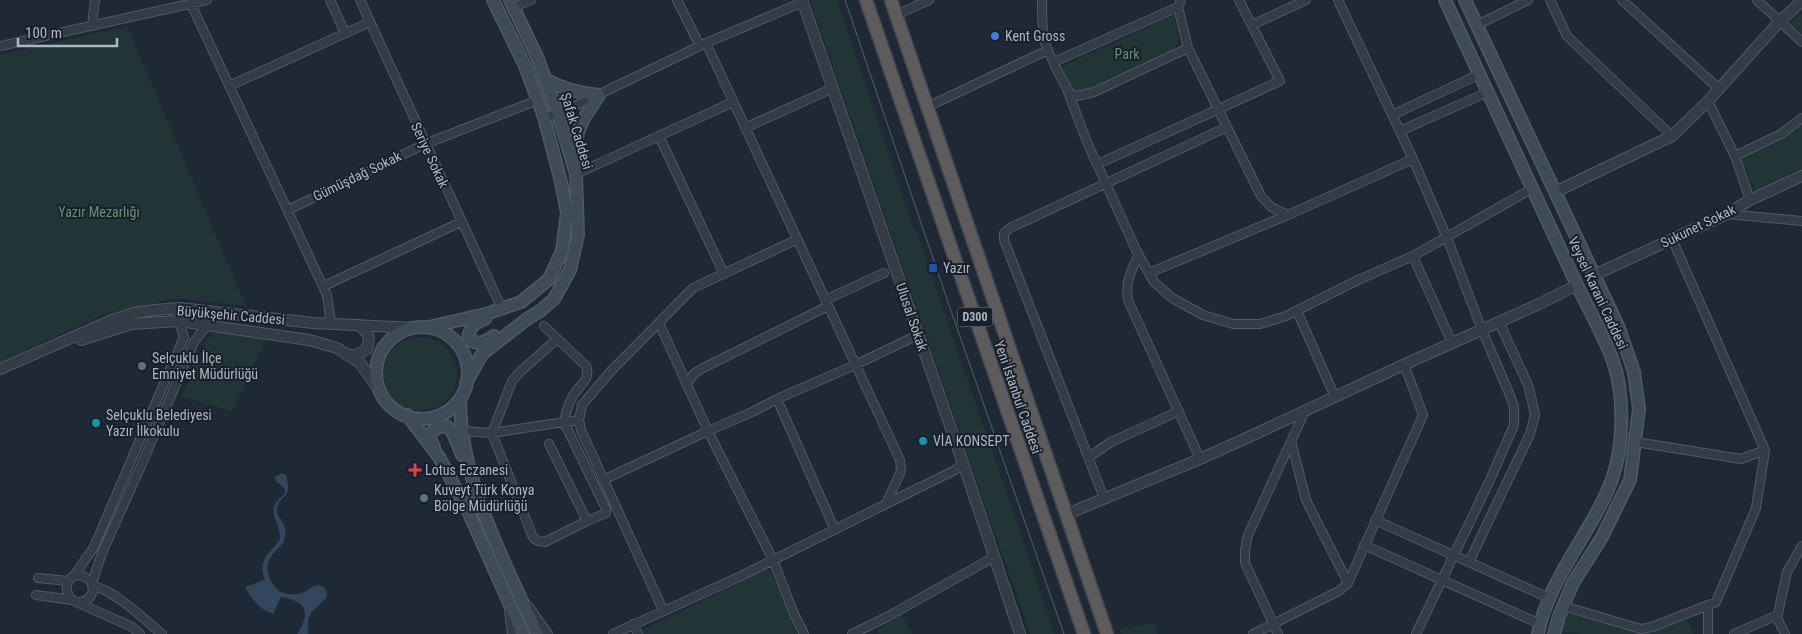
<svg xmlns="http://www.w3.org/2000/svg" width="1802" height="634" viewBox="0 0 1802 634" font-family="'Roboto Condensed',sans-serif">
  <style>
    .green { fill: #213536 }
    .water { fill: #32465d }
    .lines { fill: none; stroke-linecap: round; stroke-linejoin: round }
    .minor-casing { stroke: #505964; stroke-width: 10 }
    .tertiary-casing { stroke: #505964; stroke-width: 12 }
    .secondary-casing { stroke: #505964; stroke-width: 14 }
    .trunk-casing { stroke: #3d4650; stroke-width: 15 }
    .minor { stroke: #323b46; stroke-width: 8 }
    .tertiary { stroke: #323b46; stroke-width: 10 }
    .secondary { stroke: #404b59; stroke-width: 11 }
    .trunk { stroke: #5e5c5a; stroke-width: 12 }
    .tram { stroke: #54606d; stroke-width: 1 }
    .shop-dot { fill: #3f7fe0; stroke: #18202a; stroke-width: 2 }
    .transit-dot { fill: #1a4fb4; stroke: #18202a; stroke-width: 2 }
    .service-dot { fill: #5c6f8a; stroke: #18202a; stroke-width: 2 }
    .culture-dot { fill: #0f9aa8; stroke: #18202a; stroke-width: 2 }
    .health-dot { fill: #e0444e; stroke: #18202a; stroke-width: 2 }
    .labels { text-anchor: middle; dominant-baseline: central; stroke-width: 4; stroke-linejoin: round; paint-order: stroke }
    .shield { fill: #18202a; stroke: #808995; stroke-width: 1 }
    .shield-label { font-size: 12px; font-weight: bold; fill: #acb6c3 }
    .poi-label { font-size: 14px; fill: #acb6c3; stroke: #18202a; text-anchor: start }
    .park-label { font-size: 14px; fill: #64936d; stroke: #18202a }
    .street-label { font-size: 14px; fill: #acb6c3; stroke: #18202a }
  </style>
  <rect width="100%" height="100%" fill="#1f2935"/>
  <!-- green -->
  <path class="green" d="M810,0H837L910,220L918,236L1055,634H1030Z
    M1800,13L1802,16V38L1788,26Z
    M1174,15L1179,40L1174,49L1135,69L1083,91C1071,88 1062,79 1063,66Z
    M127,26L246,306L182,299L167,300L105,314L0,362V55Z
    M1802,125V171L1756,192L1740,158Z
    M221,332L266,339L232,412L182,396L207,340L212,333Z
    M383 374a37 37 0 1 1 74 0a37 37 0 1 1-74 0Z
    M769,568L797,634H642L641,631Z
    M1564,612L1642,634H1581L1574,632L1557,634Z
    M902,614L912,634H879L877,630Z
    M1687,619L1694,634H1650Z
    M1153,623L1158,634H1121L1120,629Z"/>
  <!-- water -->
  <path class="water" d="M282,473L286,475C293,500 280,493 277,509C275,518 288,522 285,537C283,547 274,550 270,559C264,570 270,582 278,590C285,595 297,596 304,592C313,588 316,580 326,589L327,597L311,613L308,621V634H297C311,613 307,601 281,597L273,614C259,609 252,600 245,587L265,580C257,559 270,554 280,539C281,528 271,515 274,506C276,501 282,497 285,493V489L276,481L275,477Z"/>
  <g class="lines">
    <defs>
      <path id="minor" d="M330,0L345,33
        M360,0L502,309
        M677,0L700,46
        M1042,0C1042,12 1042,27 1044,39C1046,48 1065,89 1072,94C1078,98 1088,93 1094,92L1188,48L1178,7L1181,0
        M1338,0L1413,159L1447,238L1482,330L1509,393L1514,407V425L1490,480L1416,634
        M1550,0L1567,36L1672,136
        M1622,0L1719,89
        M1757,0L1802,42
        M191,4L327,295L331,324
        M514,7L531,0
        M896,15L929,0
        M1252,25L1306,0
        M1477,25L1528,0
        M92,26L95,0
        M0,46L207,0
        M1188,48L1261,196L1271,207L1288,215
        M1054,62L1178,7
        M1065,84L1087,142L1137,252L1154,282L1172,298L1203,315L1233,324H1260L1286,316L1358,280L1413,256L1533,188
        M229,86L370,22
        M1708,101L1735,156L1750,200
        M927,107L1048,50
        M1392,115L1480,74
        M544,117L558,114L706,43L803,2
        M745,128L833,88
        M1400,131L1488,92
        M659,136L724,274
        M1735,156L1781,134L1802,118
        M1098,164L1280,81L1239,0
        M576,174L733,102
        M288,210L425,144L538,100
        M1727,214L1802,221
        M1139,255C1131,270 1125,283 1128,300L1200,459
        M1413,256L1452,343
        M1149,273L1288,215L1413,159
        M324,286L461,222
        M825,300L884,273
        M1297,311L1335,397
        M659,323L708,431L773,560L794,614L804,634
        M544,326L586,366C591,379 581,384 574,394C568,403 566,412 564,422L579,420
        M686,384L695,373L703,368L828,306
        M777,399L835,530
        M462,431L492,433L564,422L606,509V513L587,521
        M1291,441L1306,500L1348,583
        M1636,442L1741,459L1765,450L1672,239
        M549,444L587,521L545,542C538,541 535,541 532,535L492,433L512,381L520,372L557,339
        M1089,457L1111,442L1179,411
        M603,480L708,431L752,412L777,399L855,365L918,335
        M1104,498L1004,240V233L1010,228L1227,127
        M886,504L955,470L963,463
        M1375,520L1549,598
        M1364,545L1540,624
        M1469,562L1530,434L1535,415L1532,401L1528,385L1499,322
        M73,577L94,547L184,337L179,321
        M38,578L68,581
        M92,583C77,565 57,583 72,600L132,627L140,634
        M93,586C114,590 145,620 162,634
        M36,595L72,600
        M79,602L85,601L90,597L93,592L92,583L102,553L144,459L194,342L207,325
        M1563,606L1641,629L1652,627L1716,602L1756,508L1765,450
        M529,607L548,634
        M663,610L581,430L579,420L582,405L611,371L693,288L796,240
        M509,611L512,634
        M1777,618L1787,572L1802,546
        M633,624L638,634
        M613,634L741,576L886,504L901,471L900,460L706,43
        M852,634L885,618L994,557
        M1253,634L1339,591L1348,583L1423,415L1404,364
        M1278,634L1245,563V550L1248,535L1305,411
        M1708,634V606
        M1734,634L1773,617L1777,618L1785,634"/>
      <path id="tertiary" d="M802,0L963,463L1020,634
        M1555,192L1672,136L1708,101L1780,21L1802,1
        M1594,275L1727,214L1750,200L1802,176
        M81,340L131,324L179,321L309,340L337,348L360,363L380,391
        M347,355H356L367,349C371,335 369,334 358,325
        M0,369L112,320L134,313L154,310L180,308L314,323L414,328
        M1067,514L1200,459L1253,435L1401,366L1539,304L1577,285"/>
      <path id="secondary" d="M1445,0L1577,285C1589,310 1603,334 1613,361C1624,392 1624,441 1614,473C1608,494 1597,513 1586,531C1567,564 1545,596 1538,634
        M1465,0L1619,328L1634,372L1639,409L1630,480L1602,537L1573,583L1559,616L1554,634
        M545,79C562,89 579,93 599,95L583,120L578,132L573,160
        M485,319C474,323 470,326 468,339C479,346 484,342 494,336
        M429,327L486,314L521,302L549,279L562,251L567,213L561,182L544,117L525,66L493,0
        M376 373a46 46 0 1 1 92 0a46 46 0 1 1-92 0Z
        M466,383L482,354L527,319L540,311L554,299L570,270L578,235L576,174L558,114L538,59L510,0
        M460,399C460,482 504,559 537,634
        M407,415L439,457L467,509L523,634
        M434,447L430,439V434L437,428L446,426L452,431L462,455"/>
      <path id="trunk" d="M866,0L1084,634
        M891,0L1107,634"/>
    </defs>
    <!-- minor casing -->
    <use href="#minor" class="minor-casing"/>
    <!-- tertiary casing -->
    <use href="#tertiary" class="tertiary-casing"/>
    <!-- secondary casing -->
    <use href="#secondary" class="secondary-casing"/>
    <!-- trunk casing -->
    <use href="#trunk" class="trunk-casing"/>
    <!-- minor -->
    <use href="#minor" class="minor"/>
    <!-- tertiary -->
    <use href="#tertiary" class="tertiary"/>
    <!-- secondary -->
    <use href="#secondary" class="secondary"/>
    <!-- trunk -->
    <use href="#trunk" class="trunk"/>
    <!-- tram -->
    <path class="tram" d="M845,0L949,305L1064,634"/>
  </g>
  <!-- markers -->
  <circle class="shop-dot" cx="995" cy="36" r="5"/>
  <rect class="transit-dot" x="928" y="263" width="10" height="10" rx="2.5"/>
  <g class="service-dot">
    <circle cx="142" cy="366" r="5"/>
    <circle cx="424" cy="498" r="5"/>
  </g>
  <g class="culture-dot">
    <circle cx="96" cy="423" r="5"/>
    <circle cx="923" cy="441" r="5"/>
  </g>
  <path class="health-dot" d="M412.5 462.5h5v5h5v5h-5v5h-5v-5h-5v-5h5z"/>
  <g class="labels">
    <!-- shield labels -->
    <rect class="shield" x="957.5" y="307.5" width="35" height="19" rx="4"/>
    <g class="shield-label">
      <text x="975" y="317">D300</text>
    </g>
    <!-- poi labels -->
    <g class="poi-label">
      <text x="1005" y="36">Kent Gross</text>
      <text x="943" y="268">Yazır</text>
      <text x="152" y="358">Selçuklu İlçe<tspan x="152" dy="16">Emniyet Müdürlüğü</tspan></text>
      <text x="106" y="415">Selçuklu Belediyesi<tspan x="106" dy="16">Yazır İlkokulu</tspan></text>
      <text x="933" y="441">VİA KONSEPT</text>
      <text x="425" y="470">Lotus Eczanesi</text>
      <text x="434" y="490">Kuveyt Türk Konya<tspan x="434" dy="16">Bölge Müdürlüğü</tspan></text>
    </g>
    <!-- park labels -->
    <g class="park-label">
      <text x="1127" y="54">Park</text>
      <text x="99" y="212">Yazır Mezarlığı</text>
    </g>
    <!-- street labels -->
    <g class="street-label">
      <text transform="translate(577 131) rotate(73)">Şafak Caddesi</text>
      <text transform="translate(430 155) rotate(65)">Seriye Sokak</text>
      <text transform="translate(357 176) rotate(-26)">Gümüşdağ Sokak</text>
      <text transform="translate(1698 226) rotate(-26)">Sukunet Sokak</text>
      <text transform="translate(1598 293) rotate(65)">Veysel Karani Caddesi</text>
      <text transform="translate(231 315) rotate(5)">Büyükşehir Caddesi</text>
      <text transform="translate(912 317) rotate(71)">Ulusal Sokak</text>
      <text transform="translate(1018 397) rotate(71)">Yeni İstanbul Caddesi</text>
    </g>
  </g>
  <!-- scale -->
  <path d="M18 38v8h99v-8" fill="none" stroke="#acb6c3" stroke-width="2.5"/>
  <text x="25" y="38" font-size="15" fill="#acb6c3" stroke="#18202a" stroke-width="4" paint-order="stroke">100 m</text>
</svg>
